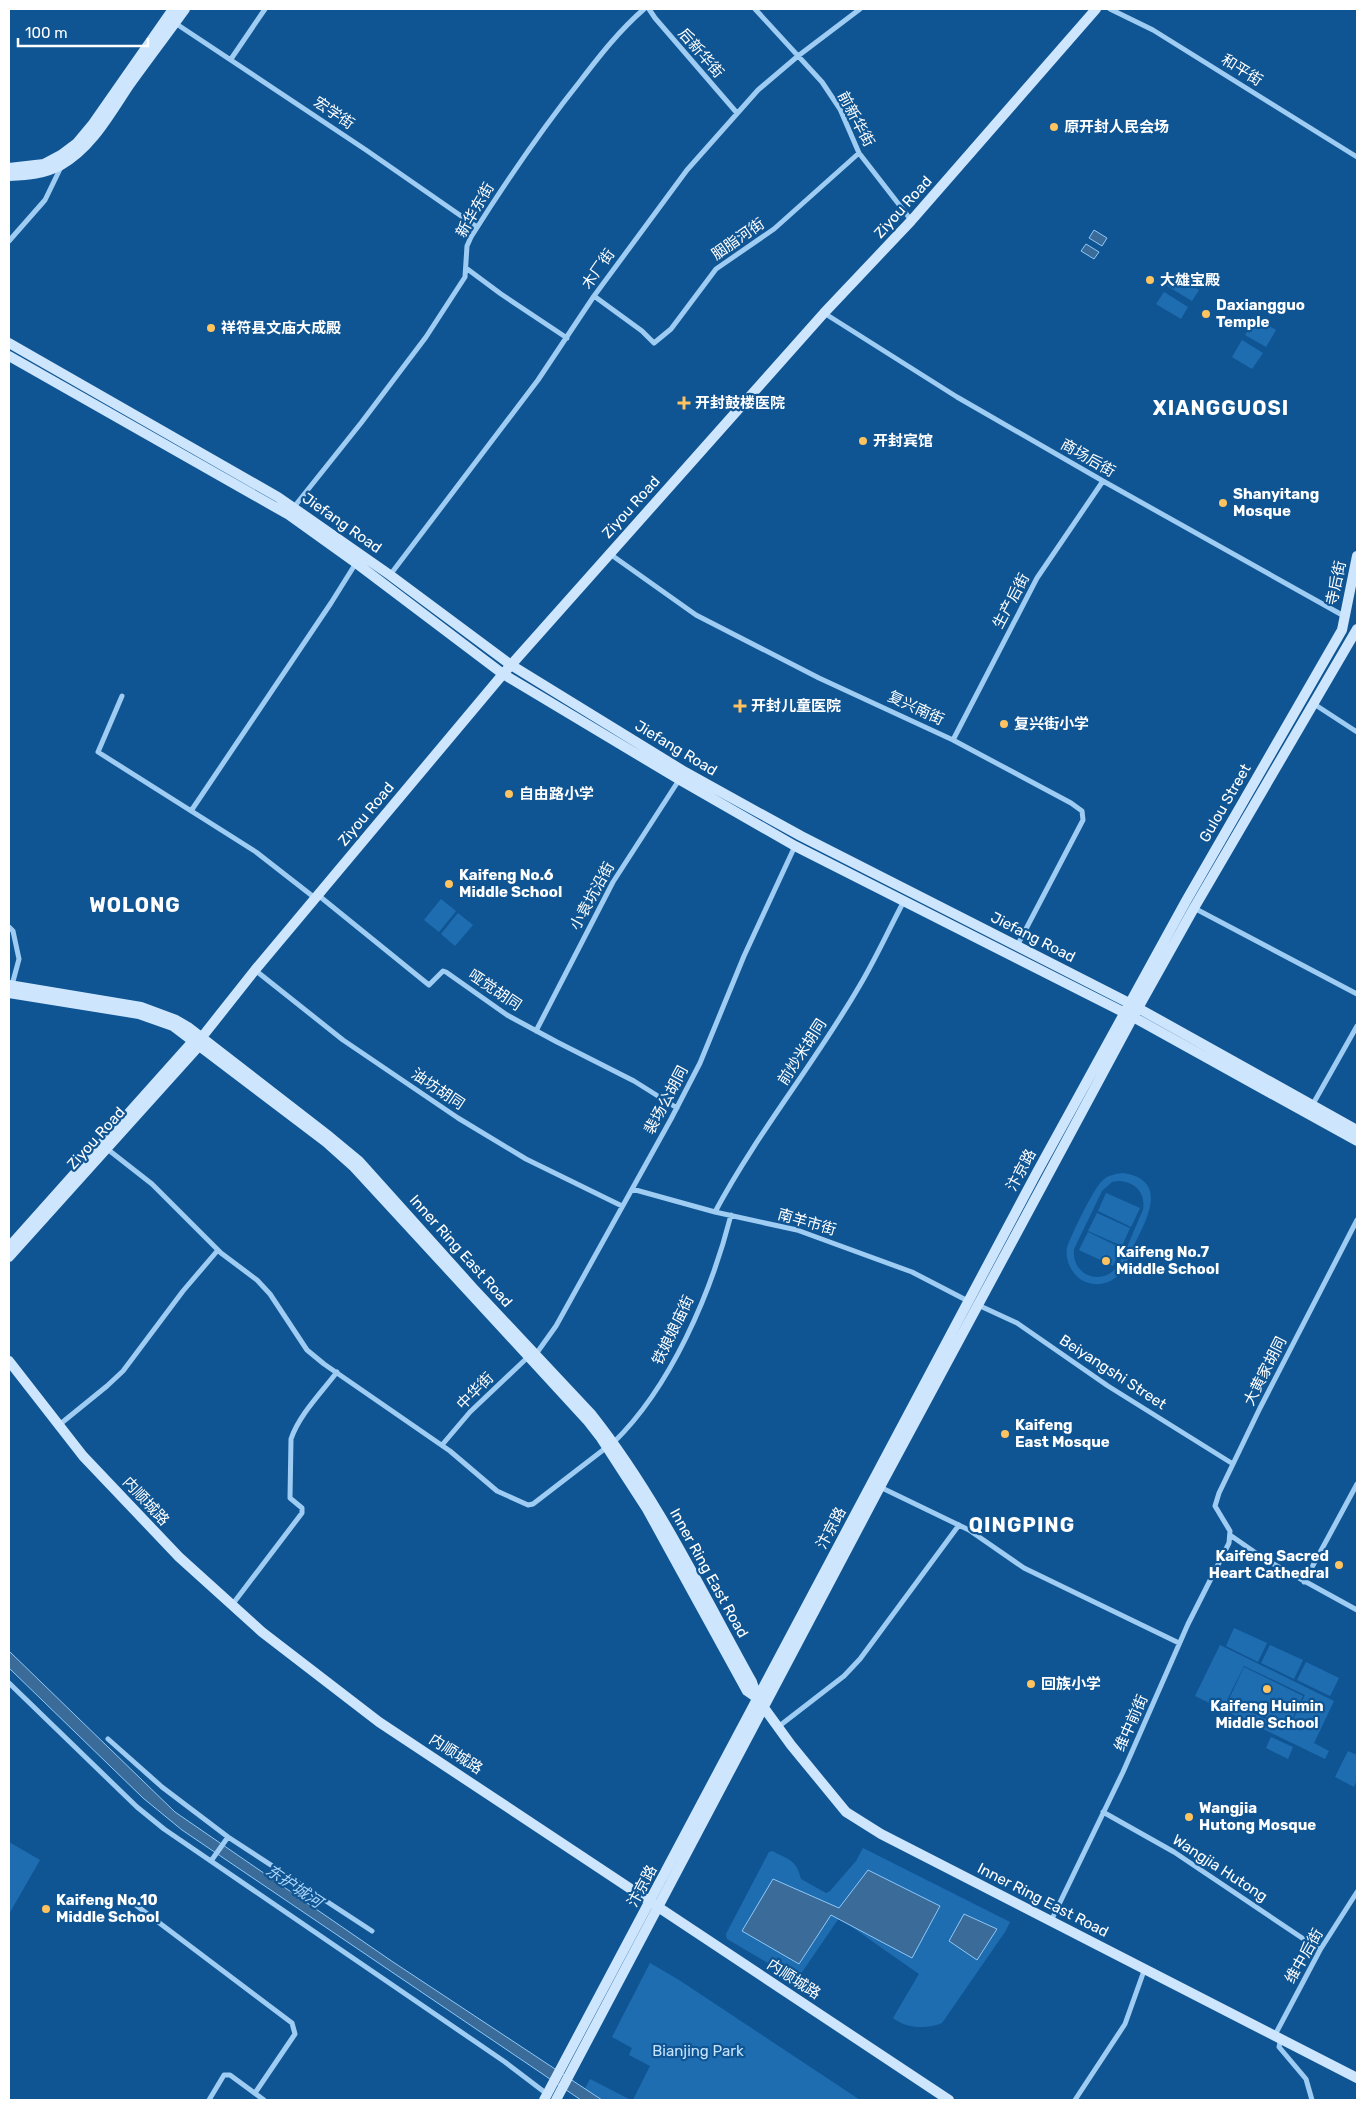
<svg xmlns="http://www.w3.org/2000/svg" width="1366" height="2109" viewBox="0 0 1366 2109" font-family="Rubik,'Noto Sans SC',sans-serif">
  <style>
    .green { fill: #1f6db1; fill-rule: evenodd }
    .water { fill: #3a6b99; stroke: #8fc8f7 }
    .lines { fill: none; stroke-linecap: round; stroke-linejoin: round }
    .street { stroke: #9eccf3; stroke-width: 5 }
    .secondary { stroke: #cde6fd; stroke-width: 10 }
    .poi-dot { fill: #ffc360; stroke: #105593; stroke-width: 2 }
    .labels { text-anchor: middle; dominant-baseline: central; stroke-width: 4.5; stroke-linejoin: round; paint-order: stroke }
    .street-label { font-size: 15px; fill: #fff; stroke: #105593 }
    .poi-label { font-size: 15px; font-weight: bold; fill: #fff; stroke: #105593; text-anchor: start }
    .park-label { font-size: 15px; fill: #c5e4fe; stroke: #105593 }
    .water-label { font-size: 16px; font-style: italic; fill: #aad5fa; stroke: #105593 }
    .district-label { font-size: 20px; font-weight: bold; letter-spacing: 1px; fill: #fff; stroke: #105593 }
  </style>
  <rect width="100%" height="100%" fill="#105593"/>
  <!-- green -->
  <path class="green" d="M1175,274L1199,290L1192,301L1167,286Z
    M1164,292L1188,307L1181,319L1156,304Z
    M1256,318L1276,330L1266,347L1245,335Z
    M1242,340L1263,353L1252,369L1232,357Z
    M441,899L456,911L439,932L424,920Z
    M458,913L473,925L455,946L441,934Z
    M1123,1173C1170,1180 1146,1221 1134,1245C1129,1256 1125,1271 1115,1278C1105,1286 1090,1286 1080,1279C1071,1272 1065,1259 1067,1248C1070,1237 1094,1188 1102,1181C1108,1175 1115,1174 1123,1173ZM1118,1181C1135,1181 1146,1193 1143,1210C1136,1224 1123,1262 1113,1271C1106,1278 1093,1279 1084,1273C1076,1267 1073,1259 1074,1249L1102,1191L1112,1182Z
    M1106,1193L1140,1208L1131,1227L1098,1211Z
    M1097,1213L1130,1228L1122,1246L1088,1231Z
    M1088,1232L1121,1248L1113,1266L1079,1250Z
    M1234,1628L1267,1643L1258,1662L1226,1646Z
    M1220,1645L1334,1701L1314,1743L1329,1751L1325,1759L1195,1696ZM1244,1666L1305,1695L1288,1730L1227,1700Z
    M1270,1645L1303,1660L1294,1679L1261,1663Z
    M1306,1662L1339,1678L1330,1696L1297,1680Z
    M1244,1667L1303,1696L1288,1728L1229,1699Z
    M1271,1737L1293,1747L1288,1759L1266,1748Z
    M1348,1751L1357,1755V1779L1354,1787L1335,1777Z
    M9,1842L40,1860L9,1914Z
    M863,1848L1010,1922L1005,1932L942,2023C927,2029 907,2029 893,2018L919,1974L839,1918L798,1978L795,1979L727,1939L726,1934L769,1852L772,1851C789,1860 796,1859 801,1879L826,1893L830,1891L856,1861Z
    M650,1963L679,1980L860,2100H633L650,2066L629,2055L632,2048L612,2037Z
    M590,2079L631,2100H579Z"/>
  <!-- water -->
  <path class="water" d="M1094,230L1107,238L1102,246L1089,238Z
    M1086,244L1099,252L1094,259L1081,251Z
    M9,1651L175,1812L393,1962L602,2100H581L182,1830L143,1798L9,1668Z
    M868,1870L940,1906L912,1958L831,1915L799,1964L742,1931L773,1879L839,1908Z
    M964,1914L997,1929L977,1960L949,1941Z"/>
  <g class="lines">
    <!-- street -->
    <path class="street" d="M649,9L655,18L737,113
      M755,9L822,82L840,109L859,153L911,220
      M1110,9L1153,30L1357,157
      M175,23L366,150L477,227
      M231,59L265,9
      M9,241L45,200L61,167
      M466,268L501,294L567,338
      M594,296L642,331L654,343L671,329L716,269L774,229L859,153
      M824,313L957,397L1103,481L1344,616
      M294,507L361,423L426,337L465,277L467,246L471,237C505,183 541,130 581,80C601,54 619,31 644,9
      M610,554L696,615L819,678L953,740L1071,803L1082,811L1083,820L1017,946
      M390,575L538,380L594,296L687,170L758,90L798,56L860,9
      M122,696L98,752L256,852L315,898
      M1314,704L1357,732
      M953,740L1037,578L1103,481
      M191,811L331,603L356,563
      M318,895L429,985L443,971L446,972L507,1015L557,1042L634,1081L677,1108
      M1194,908L1357,994
      M9,927L13,931L19,959L12,985
      M255,970L343,1040L458,1118L526,1159L622,1206
      M536,1031L613,882L679,780
      M1313,1104L1357,1026
      M106,1148L152,1184L221,1253L257,1280L270,1294L307,1350L324,1364L450,1451L497,1491L528,1505L533,1504L607,1447
      M632,1189L715,1212L797,1230L912,1272L968,1301
      M715,1212C757,1133 815,1063 860,985C876,958 889,929 904,901
      M978,1305L1017,1323L1108,1386L1233,1464
      M536,1354L556,1326L671,1119L700,1063L744,956L795,846
      M59,1425L107,1386L123,1371L183,1291L218,1250
      M613,1443C671,1387 711,1293 731,1215
      M442,1445L470,1412L528,1357
      M880,1487L969,1530L1024,1568L1179,1643
      M1230,1535L1266,1560L1357,1610
      M1304,1582L1357,1484
      M232,1605L302,1513V1508L290,1498L291,1439C299,1415 321,1393 337,1372
      M9,1683L137,1807L164,1829L505,2062L547,2094
      M778,1727L844,1676L860,1659L959,1525
      M108,1739L162,1787L228,1837L372,1931
      M1103,1812L1174,1852L1320,1950
      M211,1861L228,1837
      M133,1903L292,2023L295,2034L255,2093
      M1051,1921L1123,1772L1188,1624L1229,1543L1230,1531L1215,1506L1219,1493L1260,1408L1357,1220
      M1275,2035L1320,1950L1357,1892
      M1281,2038L1279,2047L1306,2079L1312,2100
      M209,2100L224,2075H230L264,2100
      M1075,2100L1125,2024L1145,1968"/>
    <!-- secondary -->
    <path class="secondary" d="M9,168L44,164L61,155L77,143L92,125L173,9
      M9,176C28,175 44,174 61,165C92,148 111,112 130,84C148,59 167,34 185,9
      M9,343L278,497L390,575L511,665L685,772L801,836L1129,1003L1357,1130
      M9,356L289,515L356,563L503,674L680,780L795,846L1133,1017L1357,1141
      M9,985L141,1007L176,1020L188,1027L330,1137L359,1161L473,1288L592,1415C656,1496 702,1592 752,1682L757,1697
      M9,993L139,1014L173,1026L326,1142L354,1167L587,1420L601,1438L647,1509L747,1691L757,1698L791,1745L846,1812L881,1834L1357,2078
      M9,1247L193,1041L202,1037L255,970L503,674L824,313L911,221L1096,9
      M9,1257L199,1046L201,1039
      M9,1361L83,1456L179,1557L262,1632L379,1722L949,2100
      M544,2100L1036,1174L1186,901L1342,630L1357,556
      M556,2100L880,1487L1133,1017L1194,908L1357,629"/>
  </g>
  <!-- markers -->
  <g class="poi-dot">
    <circle cx="1054" cy="127" r="5"/>
    <circle cx="1150" cy="280" r="5"/>
    <circle cx="1206" cy="314" r="5"/>
    <circle cx="211" cy="328" r="5"/>
    <path d="M681.5 395.5h5v5h5v5h-5v5h-5v-5h-5v-5h5z"/>
    <circle cx="863" cy="441" r="5"/>
    <circle cx="1223" cy="503" r="5"/>
    <path d="M737.5 698.5h5v5h5v5h-5v5h-5v-5h-5v-5h5z"/>
    <circle cx="1004" cy="724" r="5"/>
    <circle cx="509" cy="794" r="5"/>
    <circle cx="449" cy="884" r="5"/>
    <circle cx="1106" cy="1261" r="5"/>
    <circle cx="1005" cy="1434" r="5"/>
    <circle cx="1339" cy="1565" r="5"/>
    <circle cx="1031" cy="1684" r="5"/>
    <circle cx="1267" cy="1689" r="5"/>
    <circle cx="1189" cy="1817" r="5"/>
    <circle cx="46" cy="1909" r="5"/>
  </g>
  <g class="labels">
    <!-- street labels -->
    <g class="street-label">
      <text transform="translate(701 53) rotate(49)">后新华街</text>
      <text transform="translate(1242 70) rotate(32)">和平街</text>
      <text transform="translate(334 113) rotate(34)">宏学街</text>
      <text transform="translate(856 119) rotate(62)">前新华街</text>
      <text transform="translate(903 207) rotate(-48)">Ziyou Road</text>
      <text transform="translate(475 210) rotate(-60)">新华东街</text>
      <text transform="translate(738 239) rotate(-35)">胭脂河街</text>
      <text transform="translate(598 269) rotate(-55)">木厂街</text>
      <text transform="translate(1088 458) rotate(30)">商场后街</text>
      <text transform="translate(631 507) rotate(-48)">Ziyou Road</text>
      <text transform="translate(342 523) rotate(35)">Jiefang Road</text>
      <text transform="translate(1336 583) rotate(-78)">寺后街</text>
      <text transform="translate(1011 601) rotate(-62)">生产后街</text>
      <text transform="translate(916 708) rotate(25)">复兴南街</text>
      <text transform="translate(676 748) rotate(31)">Jiefang Road</text>
      <text transform="translate(1225 803) rotate(-60)">Gulou Street</text>
      <text transform="translate(366 814) rotate(-50)">Ziyou Road</text>
      <text transform="translate(592 896) rotate(-61)">小袁坑沿街</text>
      <text transform="translate(1033 937) rotate(27)">Jiefang Road</text>
      <text transform="translate(495 990) rotate(34)">哑觉胡同</text>
      <text transform="translate(802 1052) rotate(-57)">前炒米胡同</text>
      <text transform="translate(438 1089) rotate(34)">油坊胡同</text>
      <text transform="translate(666 1100) rotate(-62)">裴场公胡同</text>
      <text transform="translate(96 1138) rotate(-48)">Ziyou Road</text>
      <text transform="translate(1021 1170) rotate(-62)">汴京路</text>
      <text transform="translate(807 1222) rotate(16)">南羊市街</text>
      <text transform="translate(461 1251) rotate(48)">Inner Ring East Road</text>
      <text transform="translate(673 1330) rotate(-64)">铁娘娘庙街</text>
      <text transform="translate(1265 1371) rotate(-63)">大黄家胡同</text>
      <text transform="translate(1113 1372) rotate(33)">Beiyangshi Street</text>
      <text transform="translate(475 1391) rotate(-45)">中华街</text>
      <text transform="translate(146 1501) rotate(47)">内顺城路</text>
      <text transform="translate(831 1528) rotate(-62)">汴京路</text>
      <text transform="translate(709 1573) rotate(61)">Inner Ring East Road</text>
      <text transform="translate(1131 1723) rotate(-66)">维中前街</text>
      <text transform="translate(456 1754) rotate(33)">内顺城路</text>
      <text transform="translate(1220 1868) rotate(33)">Wangjia Hutong</text>
      <text transform="translate(642 1886) rotate(-62)">汴京路</text>
      <text transform="translate(1043 1900) rotate(27)">Inner Ring East Road</text>
      <text transform="translate(1304 1956) rotate(-60)">维中后街</text>
      <text transform="translate(794 1979) rotate(33)">内顺城路</text>
    </g>
    <!-- poi labels -->
    <g class="poi-label">
      <text x="1064" y="127">原开封人民会场</text>
      <text x="1160" y="280">大雄宝殿</text>
      <text x="1216" y="305">Daxiangguo<tspan x="1216" dy="17">Temple</tspan></text>
      <text x="221" y="328">祥符县文庙大成殿</text>
      <text x="695" y="403">开封鼓楼医院</text>
      <text x="873" y="441">开封宾馆</text>
      <text x="1233" y="494">Shanyitang<tspan x="1233" dy="17">Mosque</tspan></text>
      <text x="751" y="706">开封儿童医院</text>
      <text x="1014" y="724">复兴街小学</text>
      <text x="519" y="794">自由路小学</text>
      <text x="459" y="875">Kaifeng No.6<tspan x="459" dy="17">Middle School</tspan></text>
      <text x="1116" y="1252">Kaifeng No.7<tspan x="1116" dy="17">Middle School</tspan></text>
      <text x="1015" y="1425">Kaifeng<tspan x="1015" dy="17">East Mosque</tspan></text>
      <text x="1329" y="1556" text-anchor="end">Kaifeng Sacred<tspan x="1329" dy="17">Heart Cathedral</tspan></text>
      <text x="1041" y="1684">回族小学</text>
      <text x="1267" y="1706" text-anchor="middle">Kaifeng Huimin<tspan x="1267" dy="17">Middle School</tspan></text>
      <text x="1199" y="1808">Wangjia<tspan x="1199" dy="17">Hutong Mosque</tspan></text>
      <text x="56" y="1900">Kaifeng No.10<tspan x="56" dy="17">Middle School</tspan></text>
    </g>
    <!-- park labels -->
    <g class="park-label">
      <text x="698" y="2051">Bianjing Park</text>
    </g>
    <!-- water labels -->
    <g class="water-label">
      <text transform="translate(294 1886) rotate(34)">东护城河</text>
    </g>
    <!-- district labels -->
    <g class="district-label">
      <text x="1221" y="408">XIANGGUOSI</text>
      <text x="135" y="905">WOLONG</text>
      <text x="1022" y="1525">QINGPING</text>
    </g>
  </g>
  <!-- border -->
  <rect width="1366" height="2109" fill="none" stroke="#ffffff" stroke-width="20"/>
  <!-- scale -->
  <path d="M18 38v8h130v-8" fill="none" stroke="#ffffff" stroke-width="2.5"/>
  <text x="25" y="38" font-size="15" fill="#ffffff" stroke="#105593" stroke-width="4" paint-order="stroke">100 m</text>
</svg>
